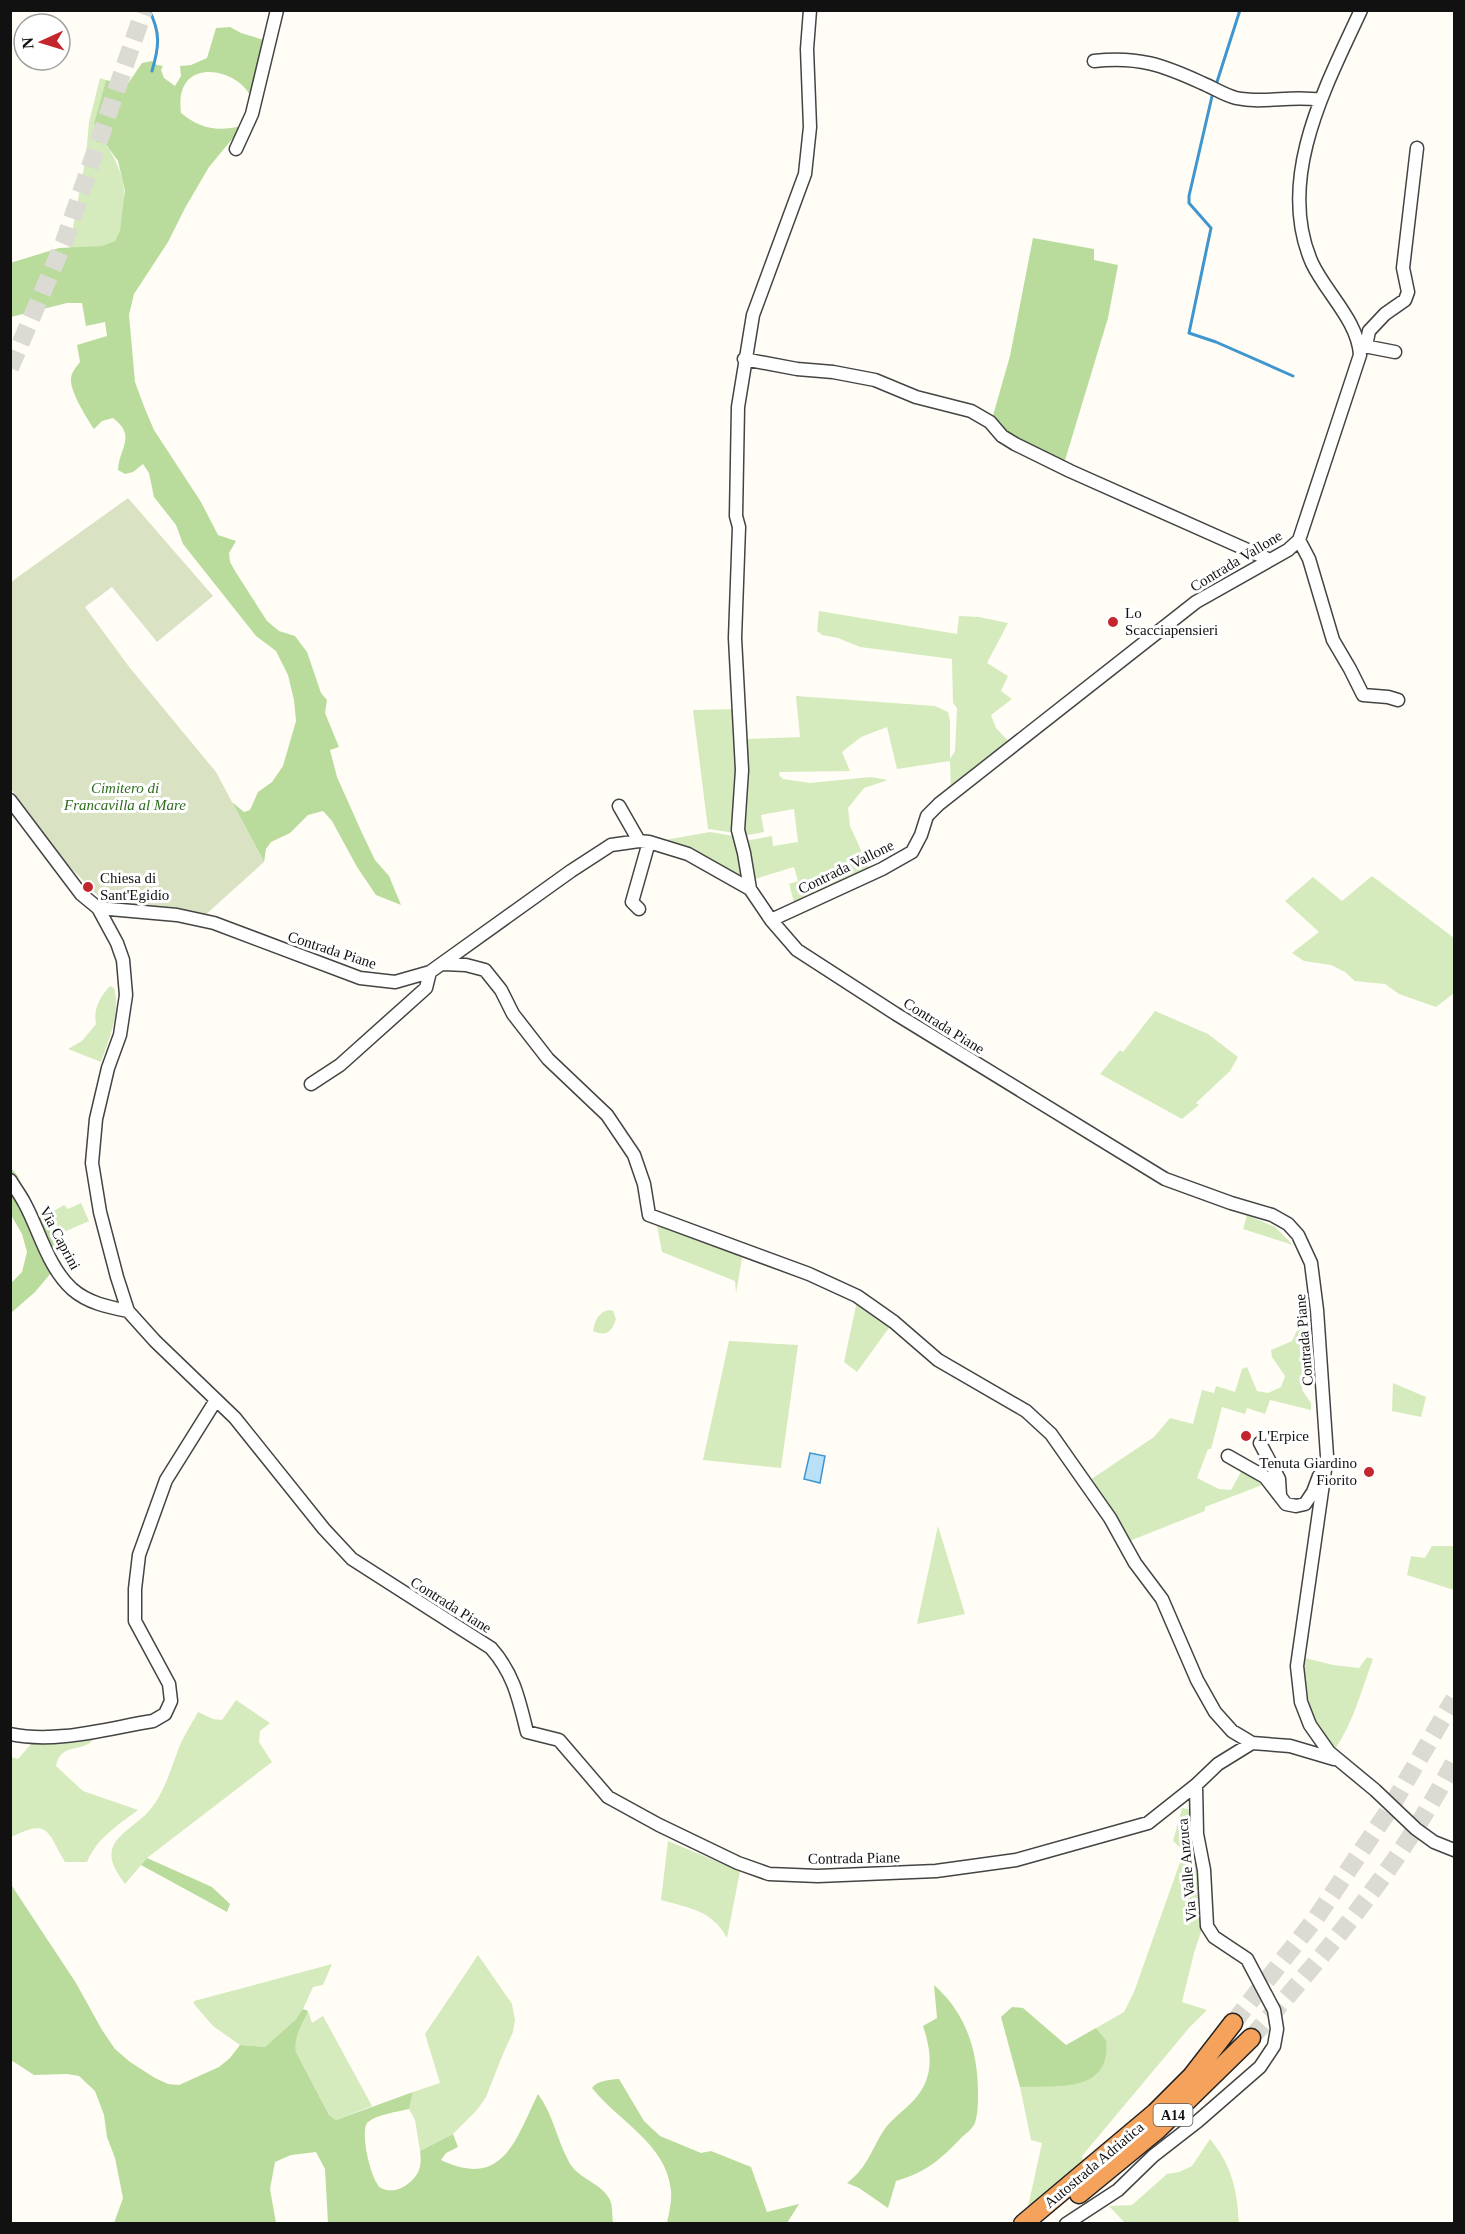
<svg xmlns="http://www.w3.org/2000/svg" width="1465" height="2234" viewBox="0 0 1465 2234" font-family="Georgia,serif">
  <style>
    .green { fill: #d5ebbd }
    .forest { fill: #b9dc9c }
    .cemetery { fill: #d9e3c4 }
    .water { fill: #b9e0f7; stroke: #3f96cf; stroke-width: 1.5 }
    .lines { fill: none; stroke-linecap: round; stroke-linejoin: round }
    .stream { stroke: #3f96cf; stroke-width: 3 }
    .highway-tunnel { stroke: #dbdad3; stroke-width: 18; stroke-dasharray: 18 9; stroke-linecap: butt }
    .minor-casing { stroke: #444; stroke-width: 15 }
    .highway-casing { stroke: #222; stroke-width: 21 }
    .minor { stroke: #fff; stroke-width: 12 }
    .highway { stroke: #f5a25d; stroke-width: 18 }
    .poi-dot { fill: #c4262e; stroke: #fff; stroke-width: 2 }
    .labels { text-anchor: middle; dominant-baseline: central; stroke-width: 6; stroke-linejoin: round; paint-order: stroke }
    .shield { fill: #fff; stroke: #585858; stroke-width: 1.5 }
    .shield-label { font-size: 14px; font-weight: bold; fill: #111 }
    .street-label { font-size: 15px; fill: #111; stroke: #fff }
    .poi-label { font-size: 15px; fill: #111; stroke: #fff; text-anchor: start }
    .park-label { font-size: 15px; font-style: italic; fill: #2f6b1f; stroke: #fff }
  </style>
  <rect width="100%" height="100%" fill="#fffdf5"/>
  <!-- green -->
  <path class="green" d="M100,78L106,80L94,123L96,141L105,143C126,173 132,207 115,241L103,246L69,249L86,156L89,122Z
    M819,611L957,634L959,616L979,617L1008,623L987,663L1008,676L1001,691L1012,699L991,715L996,728L1011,744L951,791L950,761L897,769L887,727L861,737L842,752L850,771L780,772L779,775L783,779L810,783L871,777L888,780L864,788L848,808L850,826L871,872L795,906L789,884L798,881L794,867L755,879L745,841L772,836L773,846L798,842L794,809L761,815L764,832L743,836L746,739L800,737L796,696L935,706L948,712L950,721V759L955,751L957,708L953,703L952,659L860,647L838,638L822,635L817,631Z
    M736,709L739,760L735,833L708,829L693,710Z
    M710,832L734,836L744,875L740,877L659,841Z
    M1372,876L1454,938V993L1436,1007L1399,994L1385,984L1355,981L1345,972L1331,965L1304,961L1292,953L1319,932L1285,901L1313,877L1342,901Z
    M110,986L114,988C121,1010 109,1040 101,1062L68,1049L82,1041L96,1024C93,1009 100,997 110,986Z
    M1155,1011L1208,1034L1238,1057L1230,1071L1196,1103L1199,1105L1182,1119L1100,1074L1120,1050L1123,1052Z
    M81,1203L89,1221L55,1236L45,1216L64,1205L68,1209Z
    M1247,1215L1275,1227L1293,1245L1243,1229Z
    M656,1220L743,1253L736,1293L735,1281L662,1252Z
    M857,1301L891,1325L857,1372L844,1362Z
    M609,1310L613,1311L616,1319C612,1332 606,1337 593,1331C595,1321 598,1312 609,1310Z
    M1300,1324H1309L1311,1352L1305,1358L1302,1390L1311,1403V1410L1270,1400L1265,1414L1247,1408L1245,1414L1222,1407L1211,1449H1208L1197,1478L1219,1489L1231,1490L1242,1470L1262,1485L1205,1507V1511L1127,1542L1087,1482L1154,1437L1170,1418L1193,1424L1202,1390L1214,1393L1216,1386L1235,1392L1242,1369L1247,1367L1257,1391L1268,1393L1281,1387L1285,1376L1272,1357L1271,1350L1292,1341Z
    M729,1341L798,1345L781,1468L703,1460Z
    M1393,1383L1426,1397L1421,1417L1392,1411Z
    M938,1526L965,1614L917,1624Z
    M1432,1546H1454V1590L1407,1575L1411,1556L1425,1558Z
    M1367,1657L1373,1659C1362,1689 1353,1723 1335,1749C1310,1722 1300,1694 1305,1658L1333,1665L1359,1668Z
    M236,1700L270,1723L260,1731L259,1742L272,1762L147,1858L125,1884C118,1874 109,1862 112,1850C115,1835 139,1823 149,1811C164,1793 169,1774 177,1753C181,1740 191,1725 198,1712L213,1719L222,1720Z
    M98,1734C96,1737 94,1740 91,1742C79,1752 61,1743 56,1766L83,1791L138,1810C117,1826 98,1837 87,1862H65C47,1831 49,1818 11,1837V1757L18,1759L31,1744L41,1740Z
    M1182,1808L1194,1810L1201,1860L1202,1929L1194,1953L1182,2002L1207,2010L1189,2028L1082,2156L1084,2163L1027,2211L1042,2143L1031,2140L1020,2087L1032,2086L1106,2040L1096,2028L1124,2012L1134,1992L1184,1851L1173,1841Z
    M668,1841L740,1871L727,1938C712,1910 689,1908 661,1900Z
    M478,1955L512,2004L515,2020L513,2032L503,2054L486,2097L477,2110L453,2134L420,2151L415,2120L409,2109L413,2092L440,2083L425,2034Z
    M332,1964L323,1985L313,1987L303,2009L295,2020L265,2047L240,2045L213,2026L194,2004V2001Z
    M308,2011L312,2023L323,2016L372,2106L336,2120L329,2115L296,2052L294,2045L297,2035Z
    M1210,2139C1232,2166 1237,2189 1239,2223H1125L1109,2206L1132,2205L1167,2174L1179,2172L1192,2166Z"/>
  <!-- forest -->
  <path class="forest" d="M230,27L241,33L267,41L252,100C243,69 173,52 181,113C202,130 217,131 243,126L209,167L185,208L168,242L134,294L129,315L135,382L145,409L154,430L201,502L218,535L236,541L229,553L230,562L235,571L267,621L279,631L295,636L307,652L321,693L327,700L325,713L339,747L330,750L337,777L362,833L375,860L389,876L401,905L376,895L357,867L332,821L323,811L308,815L290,833L271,842L266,849L264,862L232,802L244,812L250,810L258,792L272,782L283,766L296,721L294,700L288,675L276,651L256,636L183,544L176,525L154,497L149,473L143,464L133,472L125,474L118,470C119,448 137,436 113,418L102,421L94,429C87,418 70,392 71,379C71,373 76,367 80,362L77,345L107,336L105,322L86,326L82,303H67L11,317L10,263L59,248L102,246L115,241L120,230L125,191L118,161L105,143L96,142L94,123L106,80L127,85L142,63L152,61L157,65L163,66L161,70L164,78L175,86L181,76L180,66L191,65L207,58L216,28Z
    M1033,238L1094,249V260L1118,265L1108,318L1063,467L1007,438L992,419L1010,356Z
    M11,1168L17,1175L37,1214L45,1216L58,1247L52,1252L57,1266L35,1292L11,1313V1283L22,1272L27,1252L22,1234L11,1215Z
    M147,1858L212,1887L230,1904L227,1912L141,1865Z
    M12,1886L76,1983L102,2030L115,2049L130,2062L155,2078L168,2084L179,2085L219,2067L230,2058L240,2045L265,2047L295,2020L303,2009L308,2011C303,2024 293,2037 296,2052L329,2115L336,2120L413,2092L409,2109C397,2112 378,2114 368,2122C359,2130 371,2182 381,2188C395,2196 414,2183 419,2170C421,2164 421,2158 420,2151L453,2134L458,2147L446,2153L441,2160C504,2190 516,2138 538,2094C553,2114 557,2140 569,2162C578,2179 602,2183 610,2200C613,2207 612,2216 613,2223H328L325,2169L316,2152L291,2155L275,2162L270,2189L276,2223H114L123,2198L115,2158L107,2137L104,2115L95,2091L79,2076L67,2074L34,2075L11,2060L10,1887Z
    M934,1985C966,2013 978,2051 978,2093C978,2102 978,2117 974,2125C971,2130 965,2134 961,2138C939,2161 926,2172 896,2181L888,2208L859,2188L847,2183C868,2167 871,2150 884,2130C891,2120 902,2112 910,2104C934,2081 933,2056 923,2026L937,2018Z
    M1012,2007L1023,2008L1066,2045L1096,2028L1106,2040C1112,2094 1056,2085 1020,2087L1001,2017Z
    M619,2079L644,2121L660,2136L701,2153L711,2151L751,2167L767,2212L799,2204L787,2223H667C669,2213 672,2201 671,2191C667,2144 618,2121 592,2088C598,2080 609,2080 619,2079Z"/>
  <!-- cemetery -->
  <path class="cemetery" d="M128,498L213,596L157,642L112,587L85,607L130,668L216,772L264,862L203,917L103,901L66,863L11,789V582Z"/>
  <!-- water -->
  <path class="water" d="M810,1453L825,1456L820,1483L804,1479Z"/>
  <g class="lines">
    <!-- stream -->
    <path class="stream" d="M149,10C161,33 159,47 152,71
      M1216,85L1240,10
      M1213,92L1189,196V203L1211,228L1189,333L1216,342L1293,376"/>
    <!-- highway-tunnel -->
    <path class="highway-tunnel" d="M10,368L64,242L144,10
      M1233,2023L1316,1918L1391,1807L1454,1699
      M1251,2038C1327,1952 1401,1864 1454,1762"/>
    <defs>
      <path id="minor" d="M1094,61C1138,56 1163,65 1202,83C1214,88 1224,95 1236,98C1264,104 1292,95 1320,100
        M236,149L252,114L277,10
        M1359,345L1395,352
        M1366,346L1369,331L1385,314L1405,300L1408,292L1403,268L1417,148
        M744,359L797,369L833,372L875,380L916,397L971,411L990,422L1002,436L1015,444L1070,471L1270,560
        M1299,540L1309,559L1333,640L1350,669L1363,695L1388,697L1398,700
        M10,800L81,894L98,908L117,943L123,960L126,995L120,1035L108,1068L96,1119L92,1163L100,1212L117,1277L128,1311L155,1341L235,1418L324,1529L352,1559L491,1648C514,1674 519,1700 527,1732L559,1740L608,1797L659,1825L738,1863L769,1874L818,1876L936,1871L1016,1860L1148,1823L1196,1785L1218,1764L1252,1743L1290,1746L1334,1759
        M619,806L639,841
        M750,889L744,853L738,830L742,770L735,638L739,527L736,516L738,407L753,315L805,174L810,127L807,49L810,10
        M98,908L177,915L214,923L360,978L395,982L430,972L571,871L611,845L639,841L649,842L688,854L750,889L771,920L797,950L896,1014L1165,1179L1231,1203L1272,1215L1288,1224L1298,1235L1311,1263L1317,1310L1327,1456L1297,1666L1301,1702L1310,1725L1329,1752L1375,1790L1416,1829L1434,1842L1454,1850
        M639,909L632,902L649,842
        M771,920L882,869L912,852L921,835L927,816L939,804L1196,602L1288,550L1299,540L1360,355C1358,321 1326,293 1312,263C1275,179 1326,86 1361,10
        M443,964L466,965L485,970L501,990L513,1014L548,1059L607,1115L634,1155L644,1184L649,1215L809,1274L857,1296L894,1322L938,1360L1026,1411L1051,1434L1110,1518L1135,1563L1162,1599L1197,1680L1215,1712L1232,1731L1252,1743
        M311,1084L340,1065L426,988L430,972
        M10,1180C15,1188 21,1196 25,1204C40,1232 48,1267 72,1289C88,1303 108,1307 128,1311
        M1260,1443L1279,1479L1280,1495
        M1228,1456L1265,1477L1286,1504L1296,1506L1305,1504L1313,1492L1319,1476
        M10,1734C57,1744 108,1728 153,1721L165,1714L171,1701L169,1684L135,1621V1589L139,1555L166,1480L216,1400
        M1066,2224L1118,2190L1153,2156L1198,2121L1260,2067L1274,2046L1277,2029L1274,2010L1247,1959L1214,1937L1207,1926L1204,1870L1197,1834L1196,1785"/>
      <path id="highway" d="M1079,2194L1157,2130L1251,2038
        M1023,2224L1155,2113L1192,2076L1233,2023"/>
    </defs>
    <!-- minor casing -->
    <use href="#minor" class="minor-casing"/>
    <!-- highway casing -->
    <use href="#highway" class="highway-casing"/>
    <!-- minor -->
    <use href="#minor" class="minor"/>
    <!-- highway -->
    <use href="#highway" class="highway"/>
  </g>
  <!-- markers -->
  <g class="poi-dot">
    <circle cx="1113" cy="622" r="6"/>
    <circle cx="88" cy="887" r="6"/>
    <circle cx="1246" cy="1436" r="6"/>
    <circle cx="1369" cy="1472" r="6"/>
  </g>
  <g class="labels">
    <!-- shield labels -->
    <rect class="shield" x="1153.5" y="2104" width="39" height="22" rx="4.5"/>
    <g class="shield-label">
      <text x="1173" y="2115">A14</text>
    </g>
    <!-- street labels -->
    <g class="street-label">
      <text transform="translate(1236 561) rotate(-31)">Contrada Vallone</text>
      <text transform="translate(846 867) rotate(-26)">Contrada Vallone</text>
      <text transform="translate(332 950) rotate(18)">Contrada Piane</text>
      <text transform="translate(944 1026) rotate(32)">Contrada Piane</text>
      <text transform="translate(60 1238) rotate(62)">Via Caprini</text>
      <text transform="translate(1304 1340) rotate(-95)">Contrada Piane</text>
      <text transform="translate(451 1605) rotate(32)">Contrada Piane</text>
      <text transform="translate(854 1858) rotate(-1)">Contrada Piane</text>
      <text transform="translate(1187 1870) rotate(-95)">Via Valle Anzuca</text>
      <text transform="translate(1094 2165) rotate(-40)">Autostrada Adriatica</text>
    </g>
    <!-- poi labels -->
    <g class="poi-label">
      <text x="1125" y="613">Lo<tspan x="1125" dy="17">Scacciapensieri</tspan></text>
      <text x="100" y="878">Chiesa di<tspan x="100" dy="17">Sant'Egidio</tspan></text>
      <text x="1258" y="1436">L'Erpice</text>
      <text x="1357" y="1463" text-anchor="end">Tenuta Giardino<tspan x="1357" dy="17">Fiorito</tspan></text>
    </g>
    <!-- park labels -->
    <g class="park-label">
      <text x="125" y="788">Cimitero di<tspan x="125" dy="17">Francavilla al Mare</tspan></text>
    </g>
  </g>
  <!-- border -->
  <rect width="1465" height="2234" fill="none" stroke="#111111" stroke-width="24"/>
  <!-- north arrow -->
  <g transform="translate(42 42) rotate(266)"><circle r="28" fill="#ffffff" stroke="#a0a0a0" stroke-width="1.5"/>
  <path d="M0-4.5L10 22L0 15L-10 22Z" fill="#c4262e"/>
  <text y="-9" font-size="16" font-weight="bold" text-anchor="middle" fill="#111111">N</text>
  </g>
</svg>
